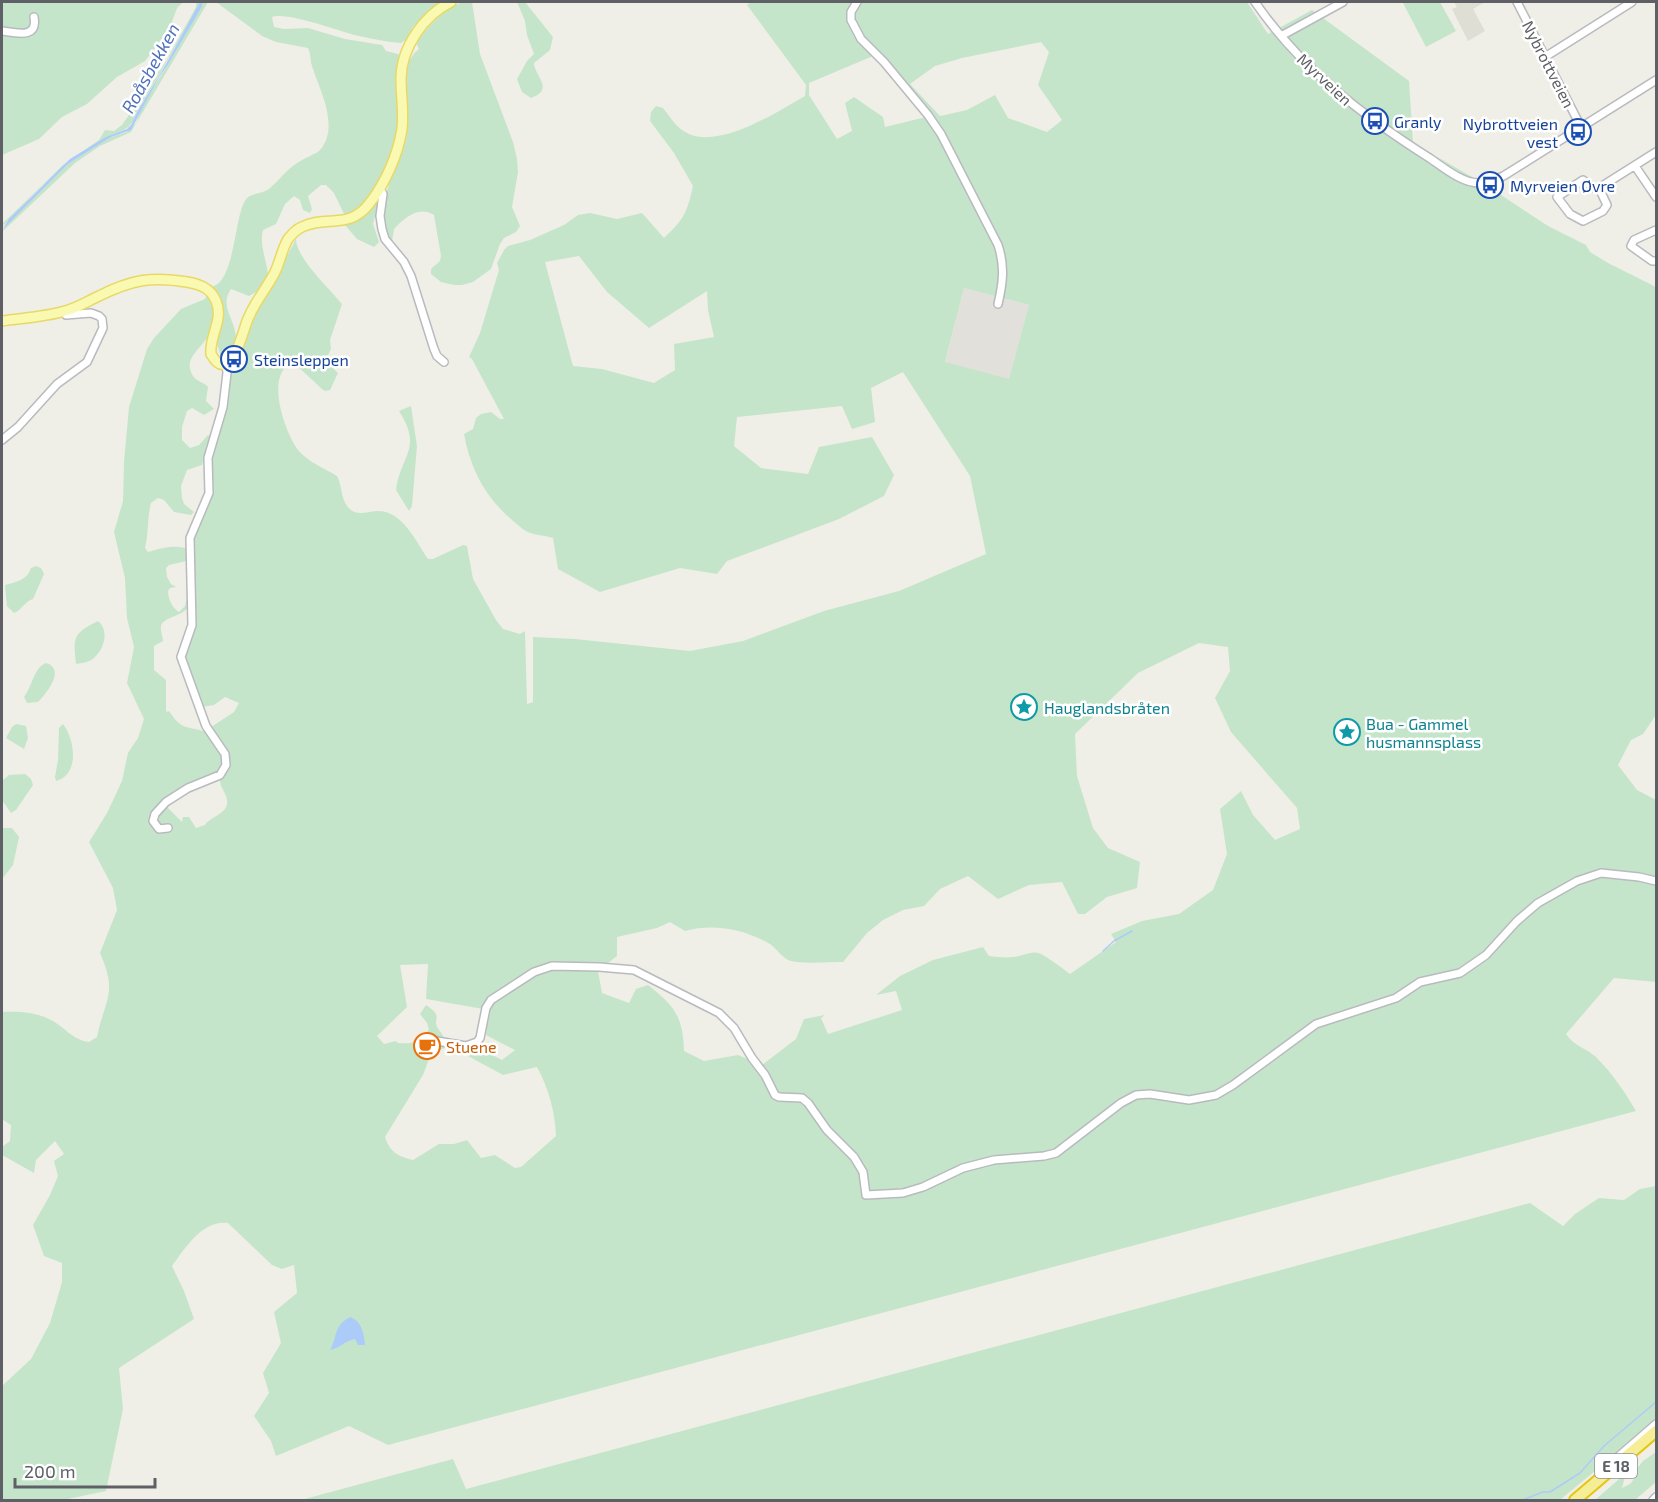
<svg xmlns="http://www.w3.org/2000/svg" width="1658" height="1502" viewBox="0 0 1658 1502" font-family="'Exo 2',sans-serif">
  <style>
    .industrial { fill: #e1e0db }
    .education { fill: #dfded5 }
    .green { fill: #c5e5ca; fill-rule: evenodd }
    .water { fill: #adcbf9 }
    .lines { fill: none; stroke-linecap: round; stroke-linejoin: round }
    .stream { stroke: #adcbf9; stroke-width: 1.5 }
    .minor-casing { stroke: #b9babf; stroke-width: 10 }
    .major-casing { stroke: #e8d967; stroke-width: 12 }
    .highway-casing { stroke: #e5c611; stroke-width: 14 }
    .minor { stroke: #fff; stroke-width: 7 }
    .major { stroke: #f9f9b1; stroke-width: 9 }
    .highway { stroke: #f6ed97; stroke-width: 10 }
    .labels { text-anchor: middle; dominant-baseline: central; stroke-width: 5; stroke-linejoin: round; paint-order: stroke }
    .shield { fill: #fff; stroke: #8e9094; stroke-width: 1.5 }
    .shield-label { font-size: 15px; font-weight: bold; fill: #5e6066 }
    .street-label { font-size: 16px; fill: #5e6066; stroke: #fff }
    .transit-label { font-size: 16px; fill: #164399; stroke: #fff; text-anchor: start }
    .culture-label { font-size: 16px; fill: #0d838f; stroke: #fff; text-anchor: start }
    .food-label { font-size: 16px; fill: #c56008; stroke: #fff; text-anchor: start }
    .water-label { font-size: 18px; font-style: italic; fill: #5072bc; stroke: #fff }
  </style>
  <rect width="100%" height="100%" fill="#efefe7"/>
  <!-- industrial -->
  <path class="industrial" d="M964,288L1029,305L1009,380L945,363Z"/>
  <!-- education -->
  <path class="education" d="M1454,2H1485L1473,9L1485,31L1468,41L1452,9L1457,7Z"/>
  <!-- green -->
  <path class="green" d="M2,2H183L177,8L169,30L145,61L117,77L87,104L62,117L39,139L2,155Z
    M196,2H200L197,9L139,109C129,134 123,128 102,140C62,163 34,194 2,227V224L63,165L99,140L105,130L114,131L122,125L166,61L196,7Z
    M203,2H208L131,132L100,146L75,163L2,232L6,225L68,164L111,137L127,132L136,123L145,100L167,66Z
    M216,2H439L413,27L406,40L401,43C387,42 373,39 359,36C341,32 287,11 272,17L274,27L284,29L308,28L345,39L382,45L386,51L398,54L400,57C395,79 399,100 398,122C396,152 375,203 345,216L334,193L326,185H321L308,196L312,209L310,213L303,210L300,200L294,196L285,204L276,224L263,230C259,246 267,260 268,276L256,292L249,296L231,289C214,313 253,330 226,360L221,358L216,339L222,321V310L210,287C235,285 234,218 245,201C249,193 262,194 269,189C285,175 287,167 308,157C314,154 320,152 323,146C338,123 319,88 312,66C310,60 311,54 308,48L276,42L262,36Z
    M462,2H472L480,54L513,142L517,159L518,172L512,207L520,226L516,232L504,238L500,244L491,269L473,282L462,285H454L441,282L431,274V269L440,261L441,256L434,215C419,205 404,218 394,229L392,241C380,227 385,194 391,178C397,163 405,150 407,134C410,106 394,69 419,49L416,43C430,25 441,11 462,2Z
    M517,2H525L553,37L550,50L534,63C535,77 555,89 531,98L522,92L517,79L527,61L534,54L527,35L525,21Z
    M751,2H1247L1268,34L1312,10L1409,81L1413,143L1486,185L1548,226L1586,245L1590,252L1608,263L1656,287V715L1643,734L1631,740L1618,765L1637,790L1656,800V982L1614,978L1566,1034C1574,1046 1586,1048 1596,1057C1612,1073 1625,1092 1636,1111L388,1445L349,1426L276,1456L271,1441L254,1416L269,1393L263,1373L281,1343L274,1312L297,1293L294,1265L282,1269L272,1265L228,1223C203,1219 185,1248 172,1266L184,1291L194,1319L119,1368L123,1409L106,1491L63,1500H2V1386L31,1359L50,1323L62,1282V1263L44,1256L33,1225L50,1195L58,1176L54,1161L64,1154L55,1141L36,1160L34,1173L2,1155V1147L10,1141L11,1125L2,1119V1012C21,1011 39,1012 56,1023C68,1031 74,1040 89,1042L97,1037C105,998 118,994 100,953L117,910L113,888L89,842L107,813L122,781L128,753L138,738L144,719L127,683L134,647L127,618L125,578L114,532L123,501L124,462L129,407L147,349L154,338L181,309L205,299L207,295L211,297C214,309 216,318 211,330C206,347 181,356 193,376C197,382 204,382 208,387L206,401L214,409L204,415L192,408L187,411L182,427V440L190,448L199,445L208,435L211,437L207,444L202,465L187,470L181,486L182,498L184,504L194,512L191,515L174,512L164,500L158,498L151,503C147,518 149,532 145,548L148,552C163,548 170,545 186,548V561L169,565L166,568L167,577L171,584L176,587L170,588L168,591C168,598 172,608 179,612L185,606L188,594L189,606C183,617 164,616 161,626C160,630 163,637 163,641L154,646V670L166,680V712L169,711C183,732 186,725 206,732L222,756L220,772L163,803L182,822L183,817H189L196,828L205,825C211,816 229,814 227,800C226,792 220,788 220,780C239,754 224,749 211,727L234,712L239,703L225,697L214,705L202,707L183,661L191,636L195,632L191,541L212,490L214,489L211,481L210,462L231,365L239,356L255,307L275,279L296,239C296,258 330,289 342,304L330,340L331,349L327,357L329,364L338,373L330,390L325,391L322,389L294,363C263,371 285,433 298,450C308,462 324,468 337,476C343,487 340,501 351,510C359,516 369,511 378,511C403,511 416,542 428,559H433L463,545L467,546L473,579L496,620L503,629L520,634L525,631L527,704L533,702V637L575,639L690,651L743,641L824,611L899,591L986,554L970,476L903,372L871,388L875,422L852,429L842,406L737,417L734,446L761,468L808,474L819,447L872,437L894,475L884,496L839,519L727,561L717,574L680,568L600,592L558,569L553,538C544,535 532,535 526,531C521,528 516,523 511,519C485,497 470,468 464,434L473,429L476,418L481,414L491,412L500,419H504L472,359L469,357L480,333L499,270L497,263L504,250L508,246L530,240L564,225L578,215L590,213L617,219L642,213L664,238C684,219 687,213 693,186L674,153L650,121L651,112L656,106L663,108C671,118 677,129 689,134C722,148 777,112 805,96L806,85L747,5ZM1041,42L1049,52L1038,85L1062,120L1047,132L1008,118L995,95L967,110L940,116L910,84L935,66L962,58ZM873,56L926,117L885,127L883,117L854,97L845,103L852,131L837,139L809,95V83ZM579,256L607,292L649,328L707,291L708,310L714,337L674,344L675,370L654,383L602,369L573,366L545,262ZM964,288L1029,305L1009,379L945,362ZM1199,643L1228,647L1230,671L1215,698L1231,732L1297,808L1300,829L1275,840L1253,815L1241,791L1220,809L1227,854L1213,890L1179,914L1142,921L1111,934L1116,942L1070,974C1065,970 1042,953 1038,953C1030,951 1021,957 1013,957C1006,958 996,957 989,956L983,947L933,960L900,976L876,995L896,991L902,1010L828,1034L821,1018L825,1015L804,1019L796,1039L762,1065L738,1055L704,1061L684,1051C683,1017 675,1006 648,985L636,989L629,1003L602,993L598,971L617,956V937L657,928L670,922L685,931C714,923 744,929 770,944C777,949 783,959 791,961C803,964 829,962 843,962L867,933L883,920L903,910L924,906L940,889L968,876L998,899L1029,885L1062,882L1078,914H1085L1107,897L1137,888L1140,862L1108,848L1093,828L1077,776L1075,734L1138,673ZM428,964L426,999L489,1010L486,1035L515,1050L502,1060L477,1047L468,1056L503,1075L537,1067C549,1089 555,1112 556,1136L521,1167L515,1168L495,1155L481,1158L467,1140L454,1144H439L413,1160C397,1156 390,1152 385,1137L423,1075L431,1054L446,1047L448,1043C445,1038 442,1034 439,1030C430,1018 446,1018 426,1005L420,1014L427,1023L429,1029C422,1043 412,1044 398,1043L396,1041L384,1044L377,1036L407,1007L400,965Z
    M1406,2H1440L1456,31L1426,47L1403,3Z
    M377,201L378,205L373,224L379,242L374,247L357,239L345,225Z
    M411,406L417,446L412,506L409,511L396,490C401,454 423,449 399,411Z
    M36,566L41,568L44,574L33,599C24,602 22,610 14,613L7,606L5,585C15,582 27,581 31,568Z
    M98,621C109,630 105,647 95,657C91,662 82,663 76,664C73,638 73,633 98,621Z
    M46,663C66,669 47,693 38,702L27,703L24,697C32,687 34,667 46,663Z
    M16,724L26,726L28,738L24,749L6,738L12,727Z
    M63,724C75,739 80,775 56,781L55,777L58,760L59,728Z
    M25,774L31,779L33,785L16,810L11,813L2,800V781L9,775Z
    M2,828H12L19,837L13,865L2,879Z
    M1656,1186V1420L1560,1500H301L453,1459L466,1489L1530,1203L1563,1226L1575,1214L1599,1198L1624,1200L1640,1189Z
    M1656,1452V1482L1635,1500H1595L1626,1473L1622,1488L1630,1484L1638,1474L1635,1471L1643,1461Z"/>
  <!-- water -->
  <path class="water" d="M200,2H203L201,8L167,66L159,77L131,130L111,137L68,164L2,230L9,219L70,159L106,137L127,129L131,125L139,109L166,64Z
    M350,1317C362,1321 364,1334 365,1345H358L355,1339C345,1341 340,1348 330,1350C338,1336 333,1326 350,1317Z"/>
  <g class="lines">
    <!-- stream -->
    <path class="stream" d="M1103,951L1114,941L1132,931
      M1522,1500L1543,1492H1550L1580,1473L1604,1446L1656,1402"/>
    <defs>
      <path id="minor" d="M857,2L851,12V20L861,39L884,62L928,115L941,134L998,245C1005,266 1003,283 998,304
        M1255,2C1300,68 1363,116 1431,159C1444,168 1462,183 1479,183C1489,184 1497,179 1505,175L1656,80
        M1517,2L1581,127
        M2,31C17,33 38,39 34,17
        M1281,36L1343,2
        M1545,57L1632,2
        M1635,166L1656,197
        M379,188L383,194L380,216L382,229L385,239L404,262L411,276L434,349L437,356L444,362
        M1599,188L1607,205L1603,211L1583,221L1570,214L1557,197L1583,180L1594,188H1599L1656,152
        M1656,230L1634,240L1631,246L1652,261H1656
        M2,440L18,427L57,384L87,362L103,328L102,319L99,316L91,313L66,315L65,311
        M168,828L159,829L153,821L155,814L166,802L188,788L220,775L226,765L225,754L206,726L181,657L192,625L190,538L209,493L208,458L223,407L227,373L226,363
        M437,1041L466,1046L477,1042L480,1038L486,1008L491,1000L534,972L552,966L599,967L634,970L719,1013L734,1028L752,1058L765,1075L775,1095L779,1097L802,1098L808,1103L827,1130L854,1157L863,1172L866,1195L903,1193L923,1187L963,1168L994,1160L1044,1156L1056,1153L1121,1103L1136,1095L1150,1094L1189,1100L1216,1095L1233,1085L1316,1024L1396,998L1420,982L1460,973L1486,955L1517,921L1538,903L1577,881L1601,873L1639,877L1656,881
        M1604,1469L1656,1424
        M1653,1500L1656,1497"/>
      <path id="major" d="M2,321C22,318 45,317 65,311C77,308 88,301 99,296C131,280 151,276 187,282C199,284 211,288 216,301C224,320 209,336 211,354C229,386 242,336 246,324C252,305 266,290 275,272C280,262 282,249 288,239C292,234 297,229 302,227C326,215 349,230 369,204C385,184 398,155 402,129C404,112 401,96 401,79C401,48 424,15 451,2"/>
      <path id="highway" d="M1575,1500L1656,1431"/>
    </defs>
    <!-- minor casing -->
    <use href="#minor" class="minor-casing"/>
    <!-- major casing -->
    <use href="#major" class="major-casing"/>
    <!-- highway casing -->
    <use href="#highway" class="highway-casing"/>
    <!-- minor -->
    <use href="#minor" class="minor"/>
    <!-- major -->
    <use href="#major" class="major"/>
    <!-- highway -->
    <use href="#highway" class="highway"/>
  </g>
  <!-- icons -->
  <defs>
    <symbol id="bus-ring" viewBox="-11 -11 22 22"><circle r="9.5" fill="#fff" stroke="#1a4fb4" stroke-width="1.5"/><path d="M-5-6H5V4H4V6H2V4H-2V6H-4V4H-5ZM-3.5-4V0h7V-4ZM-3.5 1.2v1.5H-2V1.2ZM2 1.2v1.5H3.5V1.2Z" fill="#1a4fb4"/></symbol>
    <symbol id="sight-ring" viewBox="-11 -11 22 22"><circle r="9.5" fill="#fff" stroke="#0f9aa8" stroke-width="1.5"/><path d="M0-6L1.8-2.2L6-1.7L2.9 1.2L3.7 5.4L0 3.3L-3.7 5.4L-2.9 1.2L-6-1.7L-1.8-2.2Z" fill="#0f9aa8"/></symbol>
    <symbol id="cafe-ring" viewBox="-11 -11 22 22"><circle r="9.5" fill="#fff" stroke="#e8710a" stroke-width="1.5"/><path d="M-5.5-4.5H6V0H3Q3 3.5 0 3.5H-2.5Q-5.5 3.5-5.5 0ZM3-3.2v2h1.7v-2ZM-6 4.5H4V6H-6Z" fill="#e8710a"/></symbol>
  </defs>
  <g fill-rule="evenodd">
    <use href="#bus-ring" x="1360" y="106" width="30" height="30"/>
    <use href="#bus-ring" x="1563" y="117" width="30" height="30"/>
    <use href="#bus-ring" x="1475" y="170" width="30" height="30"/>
    <use href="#bus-ring" x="219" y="344" width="30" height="30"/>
    <use href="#sight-ring" x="1009" y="692" width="30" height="30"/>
    <use href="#sight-ring" x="1332" y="717" width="30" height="30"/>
    <use href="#cafe-ring" x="412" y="1031" width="30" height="30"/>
  </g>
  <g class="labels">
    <!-- shield labels -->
    <rect class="shield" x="1595" y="1454" width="42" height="24" rx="4.5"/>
    <g class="shield-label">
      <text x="1616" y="1466">E 18</text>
    </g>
    <!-- street labels -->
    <g class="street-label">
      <text transform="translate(1549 64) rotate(63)">Nybrottveien</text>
      <text transform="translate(1325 79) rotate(43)">Myrveien</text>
    </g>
    <!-- transit labels -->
    <g class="transit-label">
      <text x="1394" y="121">Granly</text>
      <text x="1558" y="123" text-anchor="end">Nybrottveien<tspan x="1558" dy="18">vest</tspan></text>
      <text x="1510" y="185">Myrveien Øvre</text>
      <text x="254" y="359">Steinsleppen</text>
    </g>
    <!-- culture labels -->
    <g class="culture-label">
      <text x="1044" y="707">Hauglandsbråten</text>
      <text x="1366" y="723">Bua - Gammel<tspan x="1366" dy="18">husmannsplass</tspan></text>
    </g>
    <!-- food labels -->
    <g class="food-label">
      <text x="446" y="1046">Stuene</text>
    </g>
    <!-- water labels -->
    <g class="water-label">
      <text transform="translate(150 68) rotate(-61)">Roåsbekken</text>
    </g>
  </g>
  <!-- border -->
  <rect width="1658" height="1502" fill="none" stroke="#5e6066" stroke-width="6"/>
  <!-- scale -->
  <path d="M15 1478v9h140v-9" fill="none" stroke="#5e6066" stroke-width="3"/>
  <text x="24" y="1478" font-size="18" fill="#5e6066" stroke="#ffffff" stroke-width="4.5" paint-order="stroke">200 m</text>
</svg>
